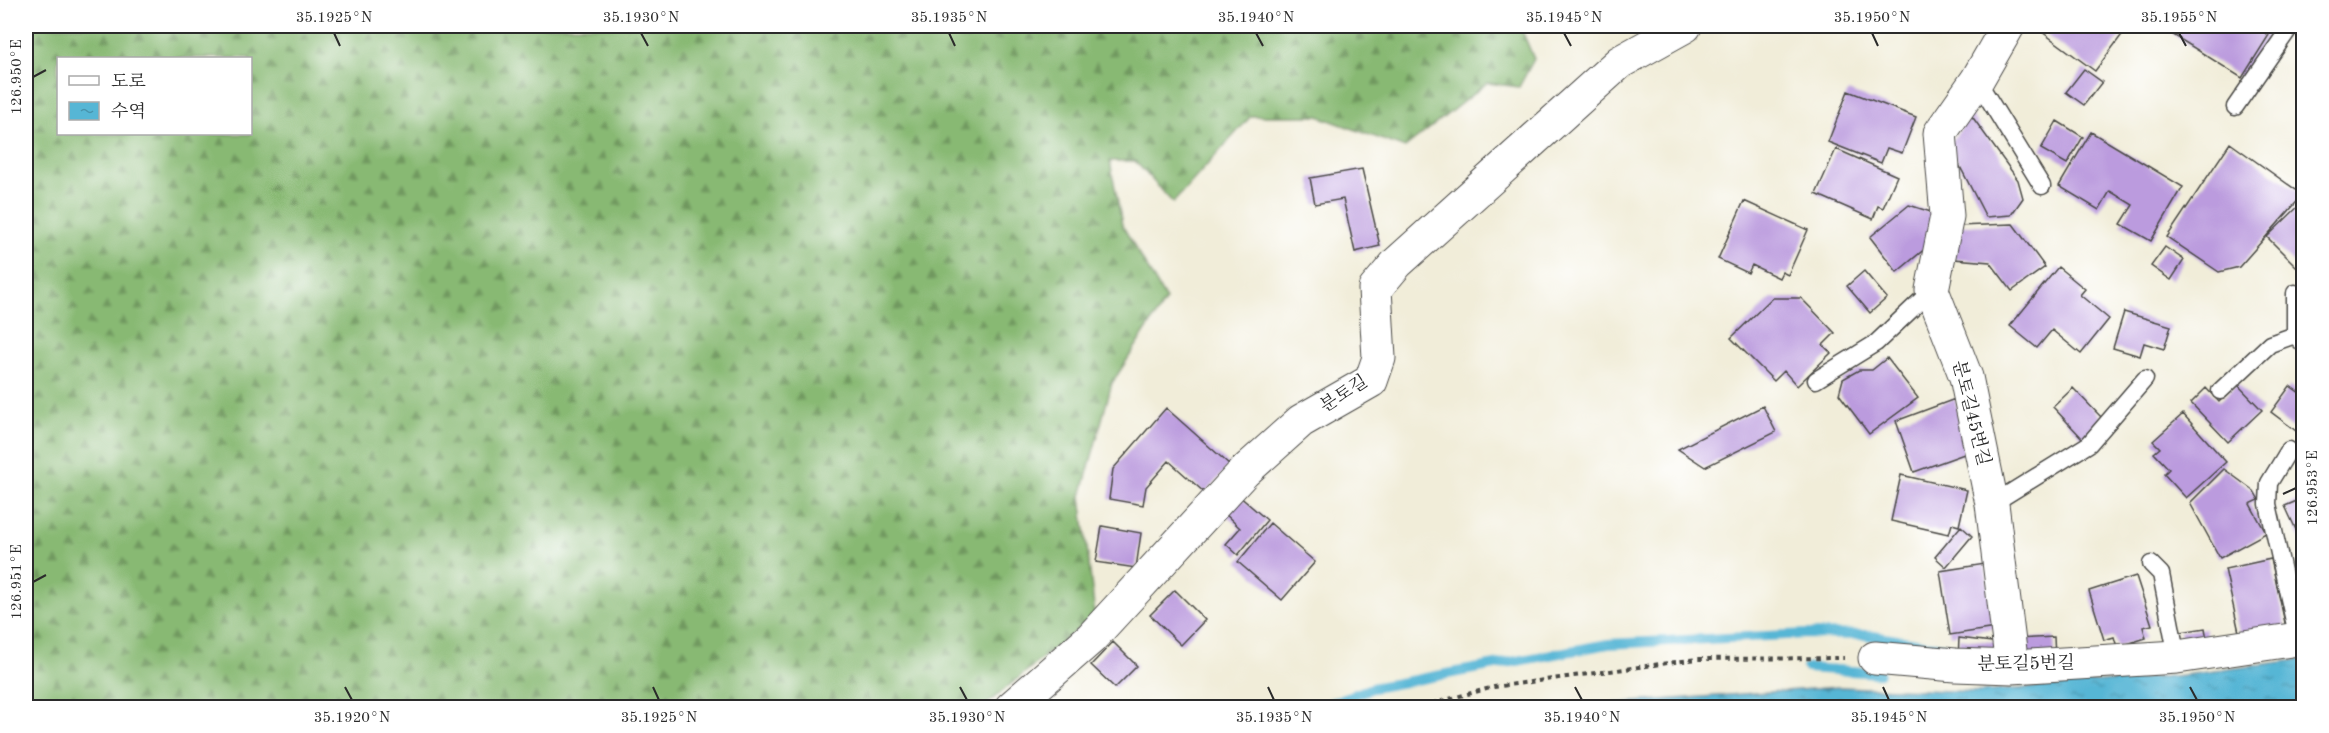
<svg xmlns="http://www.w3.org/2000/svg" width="2329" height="733" viewBox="0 0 2329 733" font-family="'Old Standard TT','Noto Serif KR',serif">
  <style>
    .forest { fill: url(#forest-firs); stroke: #5a724f; stroke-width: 1.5; fill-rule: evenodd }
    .water { fill: url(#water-ripples); stroke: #407080; stroke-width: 1.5 }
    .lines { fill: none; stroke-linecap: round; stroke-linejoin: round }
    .stream { stroke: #56b6d5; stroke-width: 10 }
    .building { fill: #bb9bde }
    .lane-casing { stroke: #494845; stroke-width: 19 }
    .street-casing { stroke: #494845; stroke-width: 35 }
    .path { stroke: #494845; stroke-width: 4; stroke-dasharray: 4.5 4.5; stroke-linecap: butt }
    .lane { stroke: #fff; stroke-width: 16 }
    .street { stroke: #fff; stroke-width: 33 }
    .ticks { fill: none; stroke: #2b2b2b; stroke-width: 2 }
    .labels { text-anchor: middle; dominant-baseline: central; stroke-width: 5; stroke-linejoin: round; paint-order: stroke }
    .street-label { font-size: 18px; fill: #2b2b2b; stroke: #fff }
    .neatline { fill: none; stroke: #2b2b2b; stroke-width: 2 }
    .ticks-label { font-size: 15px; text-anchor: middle; fill: #2b2b2b }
  </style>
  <defs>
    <pattern id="forest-firs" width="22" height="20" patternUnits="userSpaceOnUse" patternTransform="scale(1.5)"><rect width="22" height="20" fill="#88b973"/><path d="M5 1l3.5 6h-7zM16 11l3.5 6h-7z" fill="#6f975f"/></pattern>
    <pattern id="water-ripples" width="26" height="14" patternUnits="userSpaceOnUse" patternTransform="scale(1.5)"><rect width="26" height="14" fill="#56b6d5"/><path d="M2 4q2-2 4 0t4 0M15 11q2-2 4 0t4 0" fill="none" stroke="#4794ad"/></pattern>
  </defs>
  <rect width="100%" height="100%" fill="#fff"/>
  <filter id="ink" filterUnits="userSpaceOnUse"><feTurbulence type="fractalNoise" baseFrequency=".0167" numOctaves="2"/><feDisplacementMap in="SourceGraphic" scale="12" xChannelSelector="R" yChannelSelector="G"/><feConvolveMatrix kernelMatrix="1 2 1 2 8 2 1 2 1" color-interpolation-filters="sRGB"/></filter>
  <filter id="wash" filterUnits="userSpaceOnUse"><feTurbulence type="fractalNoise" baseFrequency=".008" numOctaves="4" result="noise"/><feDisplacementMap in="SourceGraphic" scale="24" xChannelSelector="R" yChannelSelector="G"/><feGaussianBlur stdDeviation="1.35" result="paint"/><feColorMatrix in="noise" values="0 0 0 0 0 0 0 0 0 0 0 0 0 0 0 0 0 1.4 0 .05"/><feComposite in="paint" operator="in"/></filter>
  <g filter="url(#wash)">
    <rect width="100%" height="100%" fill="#f1edd9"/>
    <!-- forest -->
    <path class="forest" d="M26,26H1520L1534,59L1519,87L1487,83L1405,148L1318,116H1251L1173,203L1135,161H1110L1122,225L1166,300L1112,383L1081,496L1095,615L983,707L26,708ZM58,58H250V134H58Z"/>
    <!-- water -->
    <path class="water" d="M2303,659V707H1566L1839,687L1979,692L2185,675Z"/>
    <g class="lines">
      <!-- stream -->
      <path class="stream" d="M1807,668L1879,673
        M1318,708L1372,688L1608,644L1807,634L1866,635L1951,649"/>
    </g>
    <g id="blocks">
      <!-- building -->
      <path class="building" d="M2034,26H2115L2124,32L2095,71Z
        M2159,26H2254L2269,35L2242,78Z
        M2084,69L2102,82L2084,105L2066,92Z
        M1848,91L1916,117L1902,153L1887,148L1881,163L1828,142Z
        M1971,115L2018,180L2023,198L2011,215L1986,217L1949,145Z
        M2057,121L2083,137L2067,164L2041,149Z
        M2091,132L2183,187L2151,241L2121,224L2133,205L2110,191L2099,210L2059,186Z
        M2230,143L2303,195L2239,267L2219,272L2167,237Z
        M1836,149L1897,176L1883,208L1878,206L1873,219L1816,194Z
        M1362,169L1380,246L1355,252L1343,199L1315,204L1310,178Z
        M1744,201L1808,230L1788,275L1782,272L1779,278L1752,265L1748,273L1718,259Z
        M2304,201V274L2267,237Z
        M1909,205L1931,212L1927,247L1897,272L1870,237Z
        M2013,224L2045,267L2012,291L1990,262L1954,259L1956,226Z
        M2165,247L2184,260L2171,280L2151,266Z
        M2058,267L2085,289L2080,295L2109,319L2081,354L2052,330L2037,348L2010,326Z
        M1864,271L1887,298L1870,313L1847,286Z
        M1772,298H1801L1835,333L1823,345L1831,353L1797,386L1784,371L1774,381L1731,338Z
        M2124,312L2171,326L2164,349L2144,343L2140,356L2113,348Z
        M1887,358L1918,398L1869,434L1839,394L1843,379L1859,370H1872Z
        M2237,384L2262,410L2228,442L2191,403L2206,388L2219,402Z
        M2290,386L2304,396V437L2271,412Z
        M2073,388L2103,419L2083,439L2053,407Z
        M1955,399L1967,453L1914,472L1896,421Z
        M1763,406L1776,432L1705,467L1678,449Z
        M1166,408L1230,465L1205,493L1169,461L1146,487L1143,505L1109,499L1113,469Z
        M2183,414L2226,462L2186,498L2164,474L2169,469L2154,453L2160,448L2153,441Z
        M2224,469L2254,491L2259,500L2250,504L2266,533L2220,558L2190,503Z
        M1901,475L1967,490L1959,526L1952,524L1949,534L1891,521Z
        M1238,495L1267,520L1238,555L1226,544L1240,528L1223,512Z
        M2304,498V547L2285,506Z
        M1270,523L1315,562L1282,600L1238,562Z
        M1102,526L1141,533L1136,568L1096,562Z
        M1961,526L1972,536L1946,567L1935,557Z
        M2271,559L2287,632L2241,641L2225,569Z
        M1985,564L1995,628L1950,635L1940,571Z
        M2136,576L2152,625L2143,627L2146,638L2117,647L2114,637L2104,640L2089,591Z
        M1175,590L1205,620L1181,645L1150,615Z
        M2205,628L2208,645L2184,650L2180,632Z
        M2054,637L2055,658L2023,660L2016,639Z
        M1959,638L2000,643L1998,663L1958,658Z
        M1113,642L1137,666L1115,688L1091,665Z"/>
    </g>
  </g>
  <g filter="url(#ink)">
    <use href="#blocks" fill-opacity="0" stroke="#494845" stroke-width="1.5"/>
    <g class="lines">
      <defs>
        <path id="lane" d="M1977,80L2042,186
          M2235,107L2291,26
          M2295,293V335L2304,345
          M1816,380L1876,343L1932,290
          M2220,391L2270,344L2295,335
          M2289,450L2269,483L2268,504L2298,639
          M1992,504L2089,444L2145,379
          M2151,564L2161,574L2177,657"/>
        <path id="street" d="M2008,26L1977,80L1940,133L1947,216L1932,290L1966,377L1992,504L2012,667
          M1875,658L1955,665L2012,667L2177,657L2304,638
          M1011,708L1091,638L1244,472L1301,421L1371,381L1379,358L1375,289L1397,263L1620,62L1685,26"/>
      </defs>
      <!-- lane casing -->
      <use href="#lane" class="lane-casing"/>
      <!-- street casing -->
      <use href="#street" class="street-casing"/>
      <!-- path -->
      <path class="path" d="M1415,708L1494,687L1697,659L1844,658"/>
      <!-- lane -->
      <use href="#lane" class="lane"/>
      <!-- street -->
      <use href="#street" class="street"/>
    </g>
  </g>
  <!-- ticks -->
  <path class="ticks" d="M334,33L340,46M641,33L648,46M949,33L955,46M1256,33L1263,46M1564,33L1571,46M1872,33L1878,46M2179,33L2186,46M33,77L46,70M2283,494L2296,488M33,582L46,575M345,687L352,700M653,687L659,700M960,687L967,700M1268,687L1274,700M1575,687L1582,700M1883,687L1889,700M2190,687L2197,700"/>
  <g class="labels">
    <!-- street labels -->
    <g class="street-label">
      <text transform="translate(1344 394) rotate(-33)">분토길</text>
      <text transform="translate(1971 413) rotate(76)">분토길45번길</text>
      <text transform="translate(2026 664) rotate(-1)">분토길5번길</text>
    </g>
  </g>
  <!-- margin -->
  <rect width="2329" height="733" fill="none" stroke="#fff" stroke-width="66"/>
  <!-- legend -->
  <rect x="57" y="57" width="195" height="78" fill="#ffffff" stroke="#aaaaaa" stroke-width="1.5"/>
  <rect x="69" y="76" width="30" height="9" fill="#ffffff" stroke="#aaaaaa" stroke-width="1.5"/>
  <text x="111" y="87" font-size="18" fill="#2b2b2b">도로</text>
  <rect x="69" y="102" width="30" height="18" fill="url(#water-ripples)" stroke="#aaaaaa" stroke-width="1.5"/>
  <text x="111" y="117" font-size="18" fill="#2b2b2b">수역</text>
  <rect x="33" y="33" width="2263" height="667" class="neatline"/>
  <g class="ticks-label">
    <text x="334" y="22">35.1925°N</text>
    <text x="641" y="22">35.1930°N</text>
    <text x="949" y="22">35.1935°N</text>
    <text x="1256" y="22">35.1940°N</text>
    <text x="1564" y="22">35.1945°N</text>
    <text x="1872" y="22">35.1950°N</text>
    <text x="2179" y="22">35.1955°N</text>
    <text transform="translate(16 77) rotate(-90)" y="5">126.950°E</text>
    <text transform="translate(2312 488) rotate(-90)" y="5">126.953°E</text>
    <text transform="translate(16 582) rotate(-90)" y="5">126.951°E</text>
    <text x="352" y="722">35.1920°N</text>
    <text x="659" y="722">35.1925°N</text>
    <text x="967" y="722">35.1930°N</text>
    <text x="1274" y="722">35.1935°N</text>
    <text x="1582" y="722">35.1940°N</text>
    <text x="1889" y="722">35.1945°N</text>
    <text x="2197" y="722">35.1950°N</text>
  </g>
</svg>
